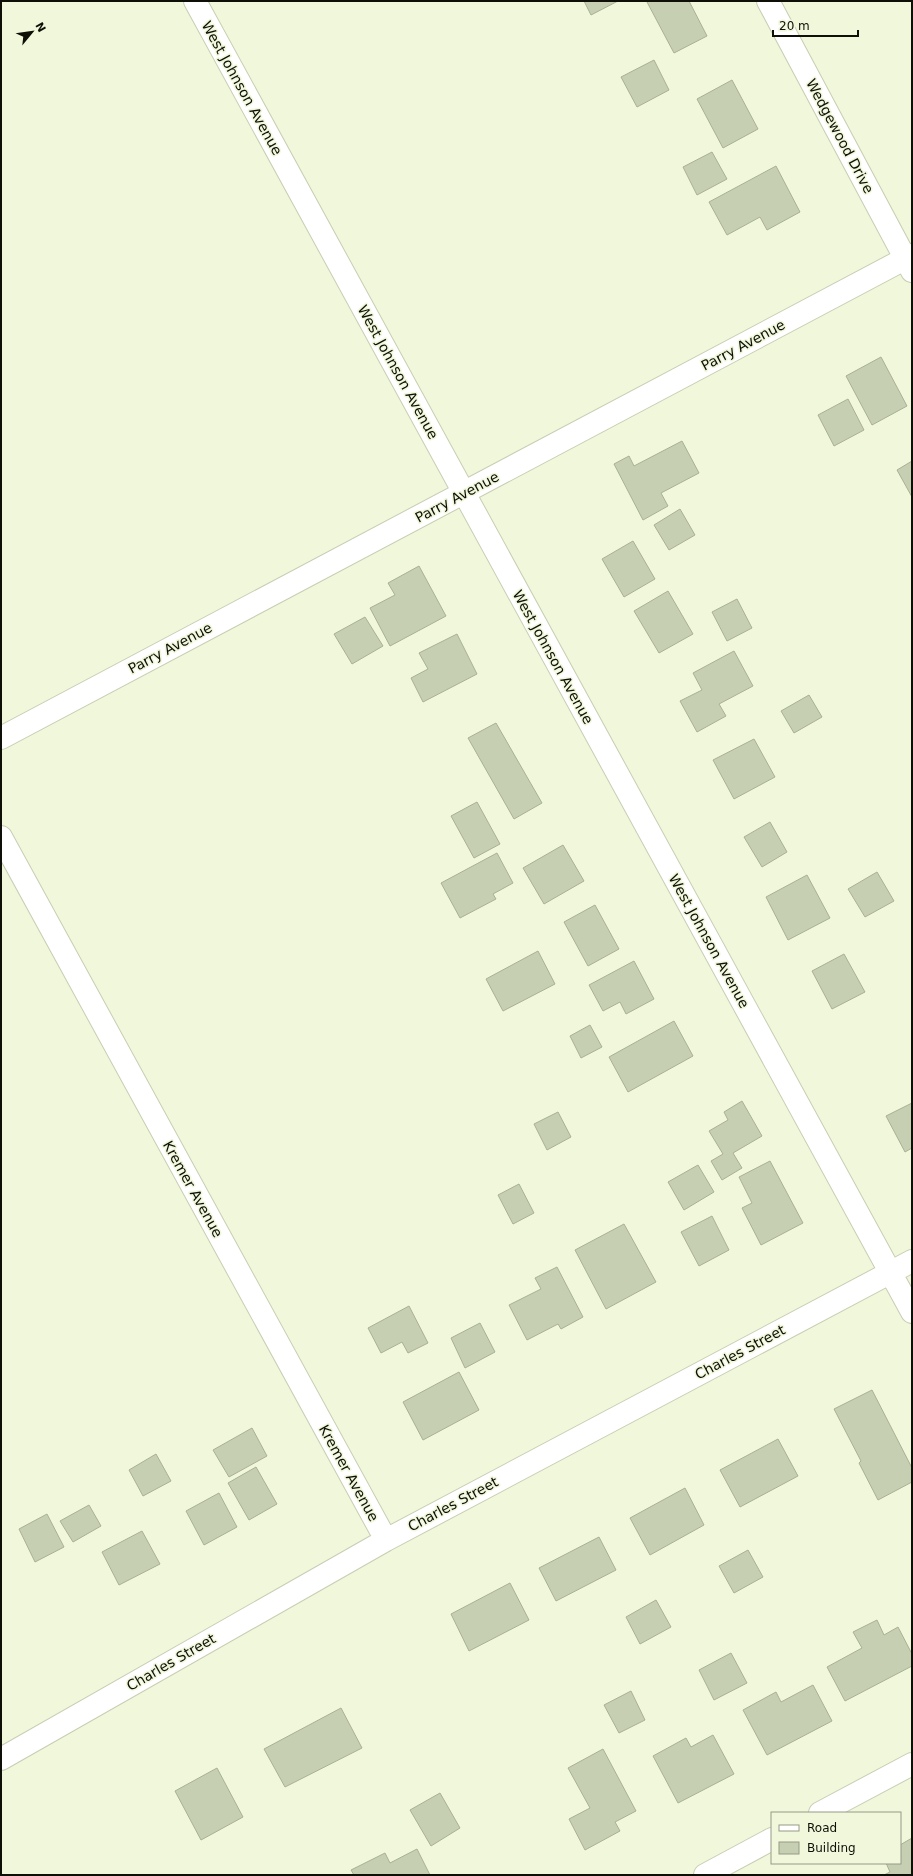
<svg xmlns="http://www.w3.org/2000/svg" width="913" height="1876" viewBox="0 0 913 1876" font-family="'DejaVu Sans',sans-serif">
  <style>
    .building { fill: #c7cfb3; stroke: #a9b095 }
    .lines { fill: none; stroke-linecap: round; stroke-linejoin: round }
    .street-casing { stroke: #c7ceb3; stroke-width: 24 }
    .street { stroke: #fff; stroke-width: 22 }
    .labels { text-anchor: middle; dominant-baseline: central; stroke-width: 3; stroke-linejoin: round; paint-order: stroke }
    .street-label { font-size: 14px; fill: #0e1007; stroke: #f0f7db }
  </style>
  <rect width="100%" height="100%" fill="#f0f7db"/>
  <!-- building -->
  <path class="building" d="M584,1H618L591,15Z
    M650,1H689L707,36L674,53L647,2Z
    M654,60L669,90L637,107L621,77Z
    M732,80L758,129L723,148L697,99Z
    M712,152L727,179L697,195L683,167Z
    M776,166L800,212L767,230L760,217L727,235L709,202Z
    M881,357L907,406L872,425L846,376Z
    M848,399L864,430L834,446L818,415Z
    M682,441L699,473L661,493L668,506L643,520L614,464L629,456L634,466Z
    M912,461V497L897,470Z
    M680,509L695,535L669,550L654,525Z
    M633,541L655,579L624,597L602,559Z
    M419,566L446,616L390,646L370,608L395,595L388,583Z
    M668,591L693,634L659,653L634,611Z
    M737,599L752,628L727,641L712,612Z
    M365,617L383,646L352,664L334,634Z
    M457,634L477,674L423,702L411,678L428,669L419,653Z
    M734,651L753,686L719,704L726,716L697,732L680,701L702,690L693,673Z
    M809,695L822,717L794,733L781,711Z
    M496,723L542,803L514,819L468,738Z
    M754,739L775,777L734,799L713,760Z
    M477,802L500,844L474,858L451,816Z
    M770,822L787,852L762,867L744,837Z
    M563,845L584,881L544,904L523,868Z
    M497,853L513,883L493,894L496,899L460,918L441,883Z
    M877,872L894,901L865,917L848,889Z
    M807,875L830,918L788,940L766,897Z
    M595,905L619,949L588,966L564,922Z
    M538,951L555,984L503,1011L486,979Z
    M844,954L865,992L832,1009L812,971Z
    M634,961L654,999L626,1014L620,1002L603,1011L589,985Z
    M674,1021L693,1056L628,1092L609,1057Z
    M590,1025L602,1047L581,1058L570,1036Z
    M742,1101L762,1136L733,1153L742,1168L722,1180L711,1161L723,1154L709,1131L728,1120L724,1112Z
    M912,1103V1148L905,1152L886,1116Z
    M558,1112L571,1137L547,1150L534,1124Z
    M770,1161L803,1223L761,1245L742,1208L752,1203L739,1177Z
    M698,1165L714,1192L684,1210L668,1182Z
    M519,1184L534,1213L513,1224L498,1195Z
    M712,1216L729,1250L699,1266L681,1232Z
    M624,1224L656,1282L606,1309L575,1250Z
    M557,1267L583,1317L561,1329L558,1324L527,1340L509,1305L541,1289L535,1278Z
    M409,1306L428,1343L408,1353L402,1342L381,1353L368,1328Z
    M480,1323L495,1352L465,1368L451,1338Z
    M459,1372L479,1410L423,1440L403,1402Z
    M872,1390L912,1468V1482L878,1500L859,1463L861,1461L834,1409Z
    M252,1428L267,1456L229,1477L213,1450Z
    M778,1439L798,1476L740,1507L720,1470Z
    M156,1454L171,1481L143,1496L129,1470Z
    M256,1467L277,1504L249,1520L228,1483Z
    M685,1488L704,1525L650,1555L630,1518Z
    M219,1493L237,1527L204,1545L186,1511Z
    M89,1505L101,1526L73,1542L60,1521Z
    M47,1514L64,1547L35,1562L19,1529Z
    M142,1531L160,1564L119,1585L102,1552Z
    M599,1537L616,1570L556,1601L539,1568Z
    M748,1550L763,1577L734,1593L719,1566Z
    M510,1583L529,1620L469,1651L451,1614Z
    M656,1600L671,1627L640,1644L626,1617Z
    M877,1620L884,1635L898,1627L912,1654V1666L845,1701L827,1667L862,1648L853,1632Z
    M731,1653L747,1683L714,1700L699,1670Z
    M813,1685L832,1721L767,1755L743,1710L776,1692L781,1702Z
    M631,1691L645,1720L619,1733L604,1705Z
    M341,1708L362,1748L285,1787L264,1749Z
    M713,1735L734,1774L678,1803L653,1756L686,1738L691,1747Z
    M603,1749L636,1811L615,1822L620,1831L585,1850L569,1819L590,1808L568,1768Z
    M217,1768L243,1817L201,1840L175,1791Z
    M440,1793L460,1828L431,1846L410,1810Z
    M912,1838V1875H884L890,1872L886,1863H900V1845Z
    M417,1849L430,1875H354L351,1870L385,1853L390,1863Z"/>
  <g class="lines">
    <defs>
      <path id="street" d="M195,1L912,1312
        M768,1L912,271
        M1,738L912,255
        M1,837L386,1540
        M1,1759L386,1540L912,1261
        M820,1813L912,1764
        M705,1875L772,1839"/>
    </defs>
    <!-- street casing -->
    <use href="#street" class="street-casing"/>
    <!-- street -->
    <use href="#street" class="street"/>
  </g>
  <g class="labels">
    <!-- street labels -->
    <g class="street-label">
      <text transform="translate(242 88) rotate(61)">West Johnson Avenue</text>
      <text transform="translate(840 136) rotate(62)">Wedgewood Drive</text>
      <text transform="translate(743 345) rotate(-28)">Parry Avenue</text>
      <text transform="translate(398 372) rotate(61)">West Johnson Avenue</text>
      <text transform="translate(457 497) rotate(-28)">Parry Avenue</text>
      <text transform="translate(170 648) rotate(-28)">Parry Avenue</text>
      <text transform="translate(553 657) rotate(61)">West Johnson Avenue</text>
      <text transform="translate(709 941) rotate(61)">West Johnson Avenue</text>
      <text transform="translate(193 1189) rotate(61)">Kremer Avenue</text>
      <text transform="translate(740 1352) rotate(-28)">Charles Street</text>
      <text transform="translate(349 1473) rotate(61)">Kremer Avenue</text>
      <text transform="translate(453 1504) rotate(-28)">Charles Street</text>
      <text transform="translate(171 1662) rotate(-30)">Charles Street</text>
    </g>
  </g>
  <!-- border -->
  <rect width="913" height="1876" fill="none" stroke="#0e1007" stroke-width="4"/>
  <!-- legend -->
  <rect x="771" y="1812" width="130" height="52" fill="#f0f7db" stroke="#969b86"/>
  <rect x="779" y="1825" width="20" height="6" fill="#ffffff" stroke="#969b86"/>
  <text x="807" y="1832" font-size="12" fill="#0e1007">Road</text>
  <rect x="779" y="1842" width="20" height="12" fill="#c7cfb3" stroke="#969b86"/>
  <text x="807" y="1852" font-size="12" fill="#0e1007">Building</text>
  <!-- north arrow -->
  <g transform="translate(32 32) rotate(61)" stroke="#f0f7db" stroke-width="3" paint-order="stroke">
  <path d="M0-3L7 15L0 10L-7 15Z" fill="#0e1007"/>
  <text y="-6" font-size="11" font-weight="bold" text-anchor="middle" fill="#0e1007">N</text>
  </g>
  <!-- scale -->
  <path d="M773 30v6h85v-6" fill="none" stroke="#0e1007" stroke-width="2"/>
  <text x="779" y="30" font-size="12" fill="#0e1007" stroke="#f0f7db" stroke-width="3" paint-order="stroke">20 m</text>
</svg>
